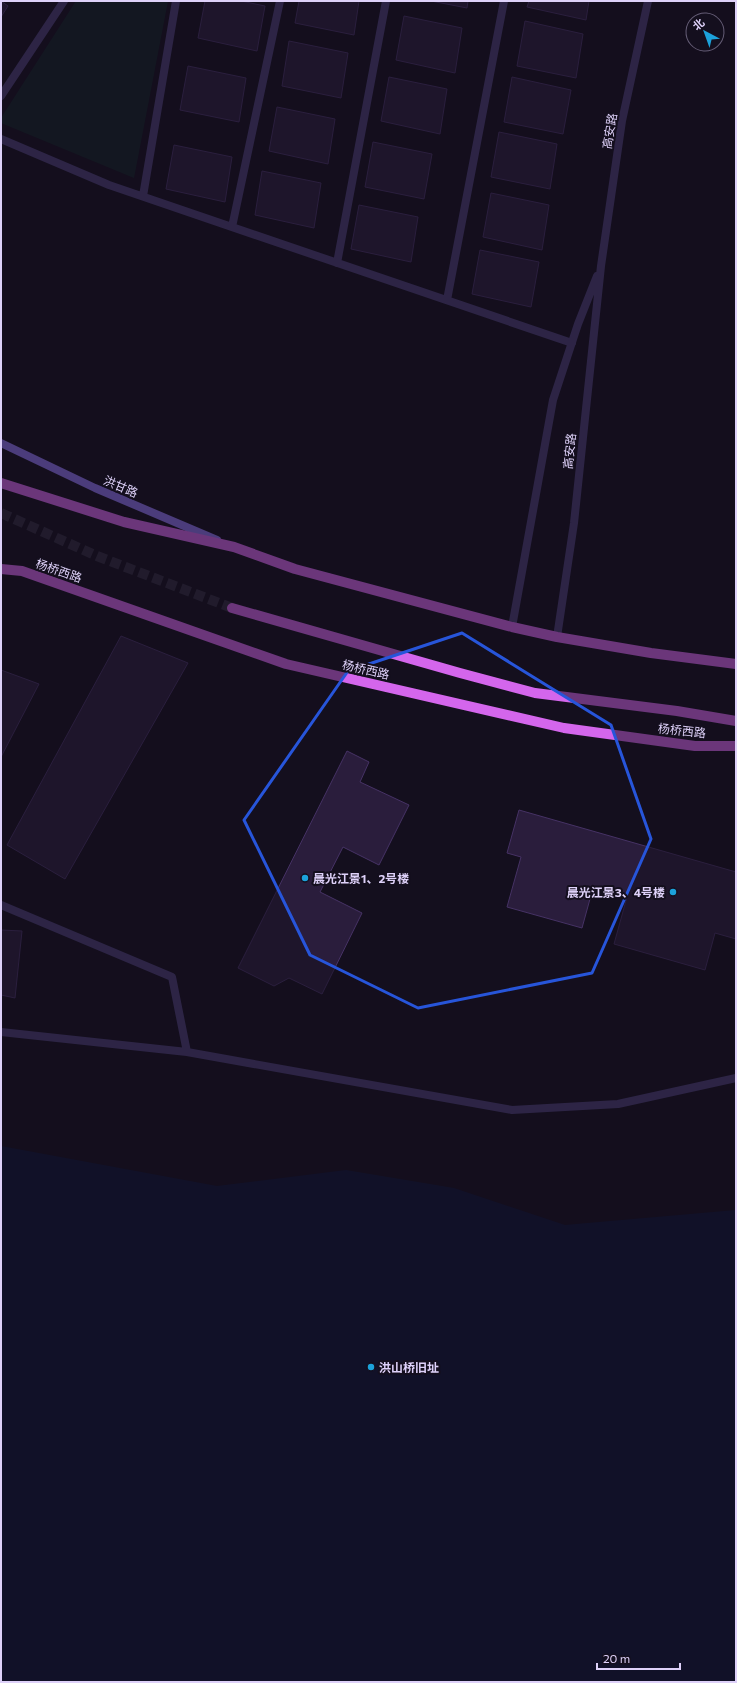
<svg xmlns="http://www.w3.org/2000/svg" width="737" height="1683" viewBox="0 0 737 1683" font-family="Commissioner,'Noto Sans SC',sans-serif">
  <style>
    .green { fill: #132327 }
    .water { fill: #0f1537 }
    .building { fill: #2a1d3c; stroke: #463265 }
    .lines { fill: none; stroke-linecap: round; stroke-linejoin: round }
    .primary-tunnel { stroke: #322c3f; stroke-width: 10; stroke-dasharray: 10 5; stroke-linecap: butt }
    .service { stroke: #4c3f77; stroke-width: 8 }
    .tertiary { stroke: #4c3f77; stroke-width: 8 }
    .secondary { stroke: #8f74ed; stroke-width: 8 }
    .primary { stroke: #d466ec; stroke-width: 10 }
    .marked { fill: none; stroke: #2755da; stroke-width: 3; stroke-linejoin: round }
    .poi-dot { fill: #1ca2db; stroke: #140f1e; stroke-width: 1.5 }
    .labels { text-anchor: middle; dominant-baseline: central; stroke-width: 4; stroke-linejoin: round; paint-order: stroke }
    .street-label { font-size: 12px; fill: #ded1f9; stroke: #140f1e }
    .poi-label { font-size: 12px; font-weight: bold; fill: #ded1f9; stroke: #140f1e; text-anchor: start }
  </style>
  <rect width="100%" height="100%" fill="#140f1e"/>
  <!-- green -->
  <path class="green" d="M76,1H168L134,178L1,123V118Z"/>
  <!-- water -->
  <path class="water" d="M1,1146L217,1186L346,1170L454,1188L565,1225L736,1210V1682H1Z"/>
  <!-- building -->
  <path class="building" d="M1,1L8,6L1,17Z
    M205,1H241L265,6L257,51L198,38Z
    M299,1H359L354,35L295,23Z
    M431,1H468L467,8Z
    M529,1H589L586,20L527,7Z
    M404,16L462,28L455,73L396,60Z
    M525,21L583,34L576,78L517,66Z
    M289,41L348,53L341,98L282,86Z
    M188,66L246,78L239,122L180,110Z
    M389,77L447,89L440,134L381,121Z
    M512,77L571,90L563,134L504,122Z
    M277,107L335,119L328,164L269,151Z
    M499,132L557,144L550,189L491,177Z
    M373,142L432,154L424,199L365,187Z
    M174,145L232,157L225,202L166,189Z
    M262,171L321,183L314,228L255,215Z
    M491,193L549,205L542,250L483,237Z
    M359,205L418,217L411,262L351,249Z
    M480,250L539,262L531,307L472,294Z
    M121,636L188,663L65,879L7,845Z
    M1,670L39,684L1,757Z
    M347,751L369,762L360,782L409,805L379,865L343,847L320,892L362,913L322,994L289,978L274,986L238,968Z
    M519,810L736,872V939L715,933L705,970L614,944L627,897L593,888L582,928L507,907L521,857L507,853Z
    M1,930L22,931L15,998L1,995Z"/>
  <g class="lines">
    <!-- primary-tunnel -->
    <path class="primary-tunnel" d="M1,513L97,556L232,608"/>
    <!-- service -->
    <path class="service" d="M1,96L64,1
      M1,139L109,185L572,343
      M143,196L176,1
      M232,227L280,1
      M337,263L386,1
      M447,300L504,1
      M1,905L172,977L187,1052
      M1,1032L187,1052L512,1110L618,1104L736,1078"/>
    <!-- tertiary -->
    <path class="tertiary" d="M512,627L553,400L578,324L597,276
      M557,637L574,523L601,266L622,121L648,1"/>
    <!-- secondary -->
    <path class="secondary" d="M1,443L95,488L217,540"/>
    <!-- primary -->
    <path class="primary" d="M1,483L124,522L234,547L295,569L512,627L557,637L651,653L736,664
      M1,569L22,571L286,664L564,728L695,746H736
      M232,608L460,673L535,693L677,711L736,721"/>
  </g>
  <!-- marked area -->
  <path d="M0 0H737V1683H0ZM462,633L611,725L651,839L592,973L418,1008L310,955L244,820L348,671Z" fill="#140f1e" fill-opacity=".55" fill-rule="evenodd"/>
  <path class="marked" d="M462,633L611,725L651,839L592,973L418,1008L310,955L244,820L348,671Z"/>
  <!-- markers -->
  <g class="poi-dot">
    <circle cx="305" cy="878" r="4"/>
    <circle cx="673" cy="892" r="4"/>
    <circle cx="371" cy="1367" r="4"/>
  </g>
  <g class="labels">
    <!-- street labels -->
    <g class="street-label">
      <text transform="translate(609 131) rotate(-81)">高安路</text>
      <text transform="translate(569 451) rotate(-84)">高安路</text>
      <text transform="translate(121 486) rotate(23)">洪甘路</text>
      <text transform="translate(59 570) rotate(19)">杨桥西路</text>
      <text transform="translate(366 669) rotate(13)">杨桥西路</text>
      <text transform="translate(682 730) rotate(6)">杨桥西路</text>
    </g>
    <!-- poi labels -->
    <g class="poi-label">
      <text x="313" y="878">晨光江景1、2号楼</text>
      <text x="665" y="892" text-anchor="end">晨光江景3、4号楼</text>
      <text x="379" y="1367">洪山桥旧址</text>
    </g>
  </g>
  <!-- border -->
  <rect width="737" height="1683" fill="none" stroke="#ded1f9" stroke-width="4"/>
  <!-- north arrow -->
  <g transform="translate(705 32) rotate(319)"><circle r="19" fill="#140f1e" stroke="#655d76"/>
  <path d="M0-3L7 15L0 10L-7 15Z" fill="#1ca2db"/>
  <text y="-6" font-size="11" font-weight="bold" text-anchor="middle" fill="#ded1f9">北</text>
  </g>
  <!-- scale -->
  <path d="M597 1663v6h83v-6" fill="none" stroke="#ded1f9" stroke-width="2"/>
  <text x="603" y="1663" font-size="12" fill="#ded1f9" stroke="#140f1e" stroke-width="3" paint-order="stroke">20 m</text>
</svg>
